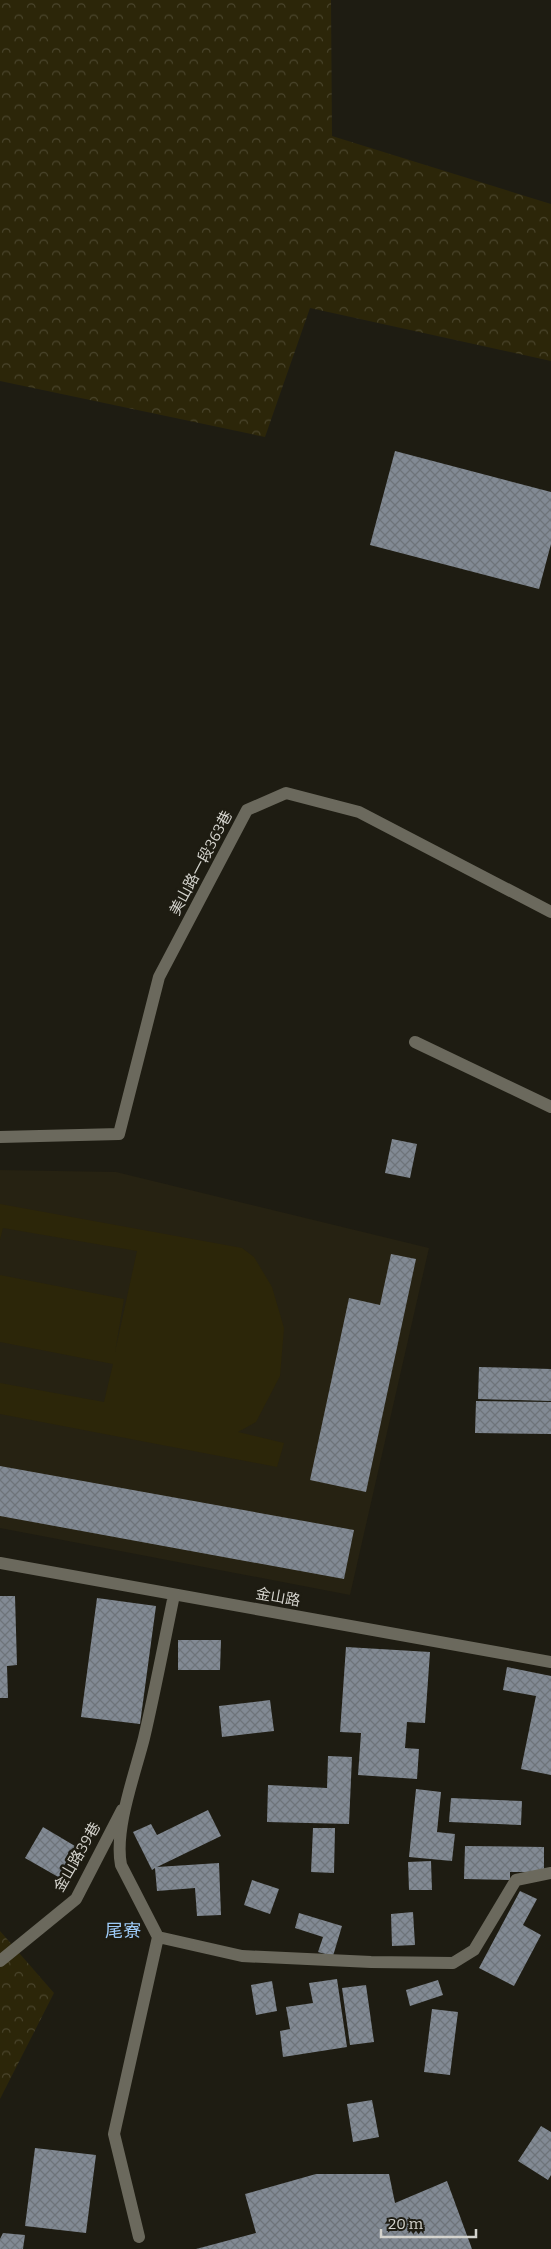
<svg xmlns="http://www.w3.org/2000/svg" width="551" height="2249" viewBox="0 0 551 2249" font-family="Bitter,'Noto Sans TC',serif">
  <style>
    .built { fill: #262212 }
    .grass { fill: #2c2609 }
    .forest { fill: url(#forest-crowns) }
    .building { fill: url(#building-cross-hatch) }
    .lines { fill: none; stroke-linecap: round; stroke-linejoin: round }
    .minor { stroke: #6b695d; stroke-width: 12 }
    .labels { text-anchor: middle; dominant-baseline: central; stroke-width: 5; stroke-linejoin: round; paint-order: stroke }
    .street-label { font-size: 15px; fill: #d4d3cd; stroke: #1e1c12 }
    .quarter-label { font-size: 18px; fill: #9dcaf7; stroke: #1e1c12 }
  </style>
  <defs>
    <pattern id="forest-crowns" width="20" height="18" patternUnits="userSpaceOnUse" patternTransform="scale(1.25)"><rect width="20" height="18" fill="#2c2609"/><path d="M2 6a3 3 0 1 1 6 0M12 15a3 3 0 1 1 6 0" fill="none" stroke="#4a452c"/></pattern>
    <pattern id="building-cross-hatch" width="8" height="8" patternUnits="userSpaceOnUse" patternTransform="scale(1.25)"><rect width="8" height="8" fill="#828a94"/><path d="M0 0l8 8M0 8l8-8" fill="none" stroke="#6e747a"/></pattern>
  </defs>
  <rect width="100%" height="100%" fill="#1e1c12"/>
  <!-- built -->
  <path class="built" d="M0,1170L116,1172L429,1248L350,1595L0,1528Z"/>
  <!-- grass -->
  <path class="grass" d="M0,1204L242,1248L254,1257L272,1287L284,1328L280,1376L256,1422L238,1432L284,1443L277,1467L0,1414V1383L104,1402L113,1364L0,1342V1275L124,1299L115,1352L137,1251L3,1228L0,1240Z"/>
  <!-- forest -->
  <path class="forest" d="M0,0H331L332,136L551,204V361L310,308L265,437L0,381Z
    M0,1931L54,1993L0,2099Z"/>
  <!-- building -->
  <path class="building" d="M395,451L551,492V544L539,589L370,545Z
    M392,1139L417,1144L410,1178L385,1173Z
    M391,1254L416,1259L366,1492L310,1480L349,1298L380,1305Z
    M479,1367L551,1369V1401L478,1399Z
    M476,1401L551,1402V1434L475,1433Z
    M0,1466L354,1530L344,1579L0,1516Z
    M0,1596H15L17,1665L7,1666L8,1698H0Z
    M97,1598L156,1606L140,1724L81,1717Z
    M178,1640H221L220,1670H178Z
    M346,1647L430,1652L425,1723L407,1722L405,1748L419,1749L417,1779L358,1775L361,1733L340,1732Z
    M507,1667L551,1676V1775L521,1769L536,1696L503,1690Z
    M270,1700L274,1731L222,1737L219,1706Z
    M328,1756L352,1757L349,1824L267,1822L268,1785L327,1788Z
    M416,1789L441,1792L437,1832L455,1834L452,1861L409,1857Z
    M451,1798L522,1801L521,1825L449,1822Z
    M208,1810L221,1836L157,1867L219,1863L221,1915L197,1916L195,1888L157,1891L155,1868L152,1870L133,1832L151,1824L157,1835Z
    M43,1827L85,1852L67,1882L25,1858Z
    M313,1828H335L334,1873L311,1872Z
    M465,1846L544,1847V1872H510V1880L464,1879Z
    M431,1861L432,1890H409L408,1862Z
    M252,1880L279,1889L270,1914L244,1905Z
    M520,1891L537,1899L523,1925L541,1935L514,1986L479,1968Z
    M413,1912L415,1945L392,1946L391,1914Z
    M299,1913L342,1926L333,1956L318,1952L323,1937L295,1928Z
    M337,1979L347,2047L283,2057L280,2031L290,2029L286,2007L313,2003L309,1983Z
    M438,1980L443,1995L410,2006L406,1990Z
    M272,1981L277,2011L256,2015L251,1985Z
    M366,1985L374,2042L350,2045L342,1988Z
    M432,2009L458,2012L450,2075L424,2072Z
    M372,2100L379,2137L353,2142L347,2104Z
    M541,2126L551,2132V2175L548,2180L518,2161Z
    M35,2148L96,2155L86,2233L25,2226Z
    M316,2174H389L395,2203L447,2181L472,2249H196L256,2233L245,2194Z
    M3,2233L25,2235L23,2249H0V2239Z"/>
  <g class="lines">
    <!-- minor -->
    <path class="minor" d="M415,1042L551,1107
      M0,1137L119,1134L159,977L247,810L286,793L359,812L551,912
      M0,1563L551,1662
      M158,1937L242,1956L371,1962L453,1963L474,1950L516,1880L551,1873
      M0,1961L76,1899L122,1810
      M139,2237L114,2134L158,1937L121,1865C114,1829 135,1774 144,1738C155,1691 164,1643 174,1595"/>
  </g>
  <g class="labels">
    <!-- street labels -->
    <g class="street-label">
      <text transform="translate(201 863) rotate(-62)">美山路一段363巷</text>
      <text transform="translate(278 1597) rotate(10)">金山路</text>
      <text transform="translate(77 1857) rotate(-60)">金山路39巷</text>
    </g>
    <!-- quarter labels -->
    <g class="quarter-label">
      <text x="123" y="1931">尾寮</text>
    </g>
  </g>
  <!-- scale -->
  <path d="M381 2229v8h95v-8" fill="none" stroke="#d4d3cd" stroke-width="2.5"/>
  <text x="388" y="2229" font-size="15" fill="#d4d3cd" stroke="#1e1c12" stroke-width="4" paint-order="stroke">20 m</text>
</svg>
